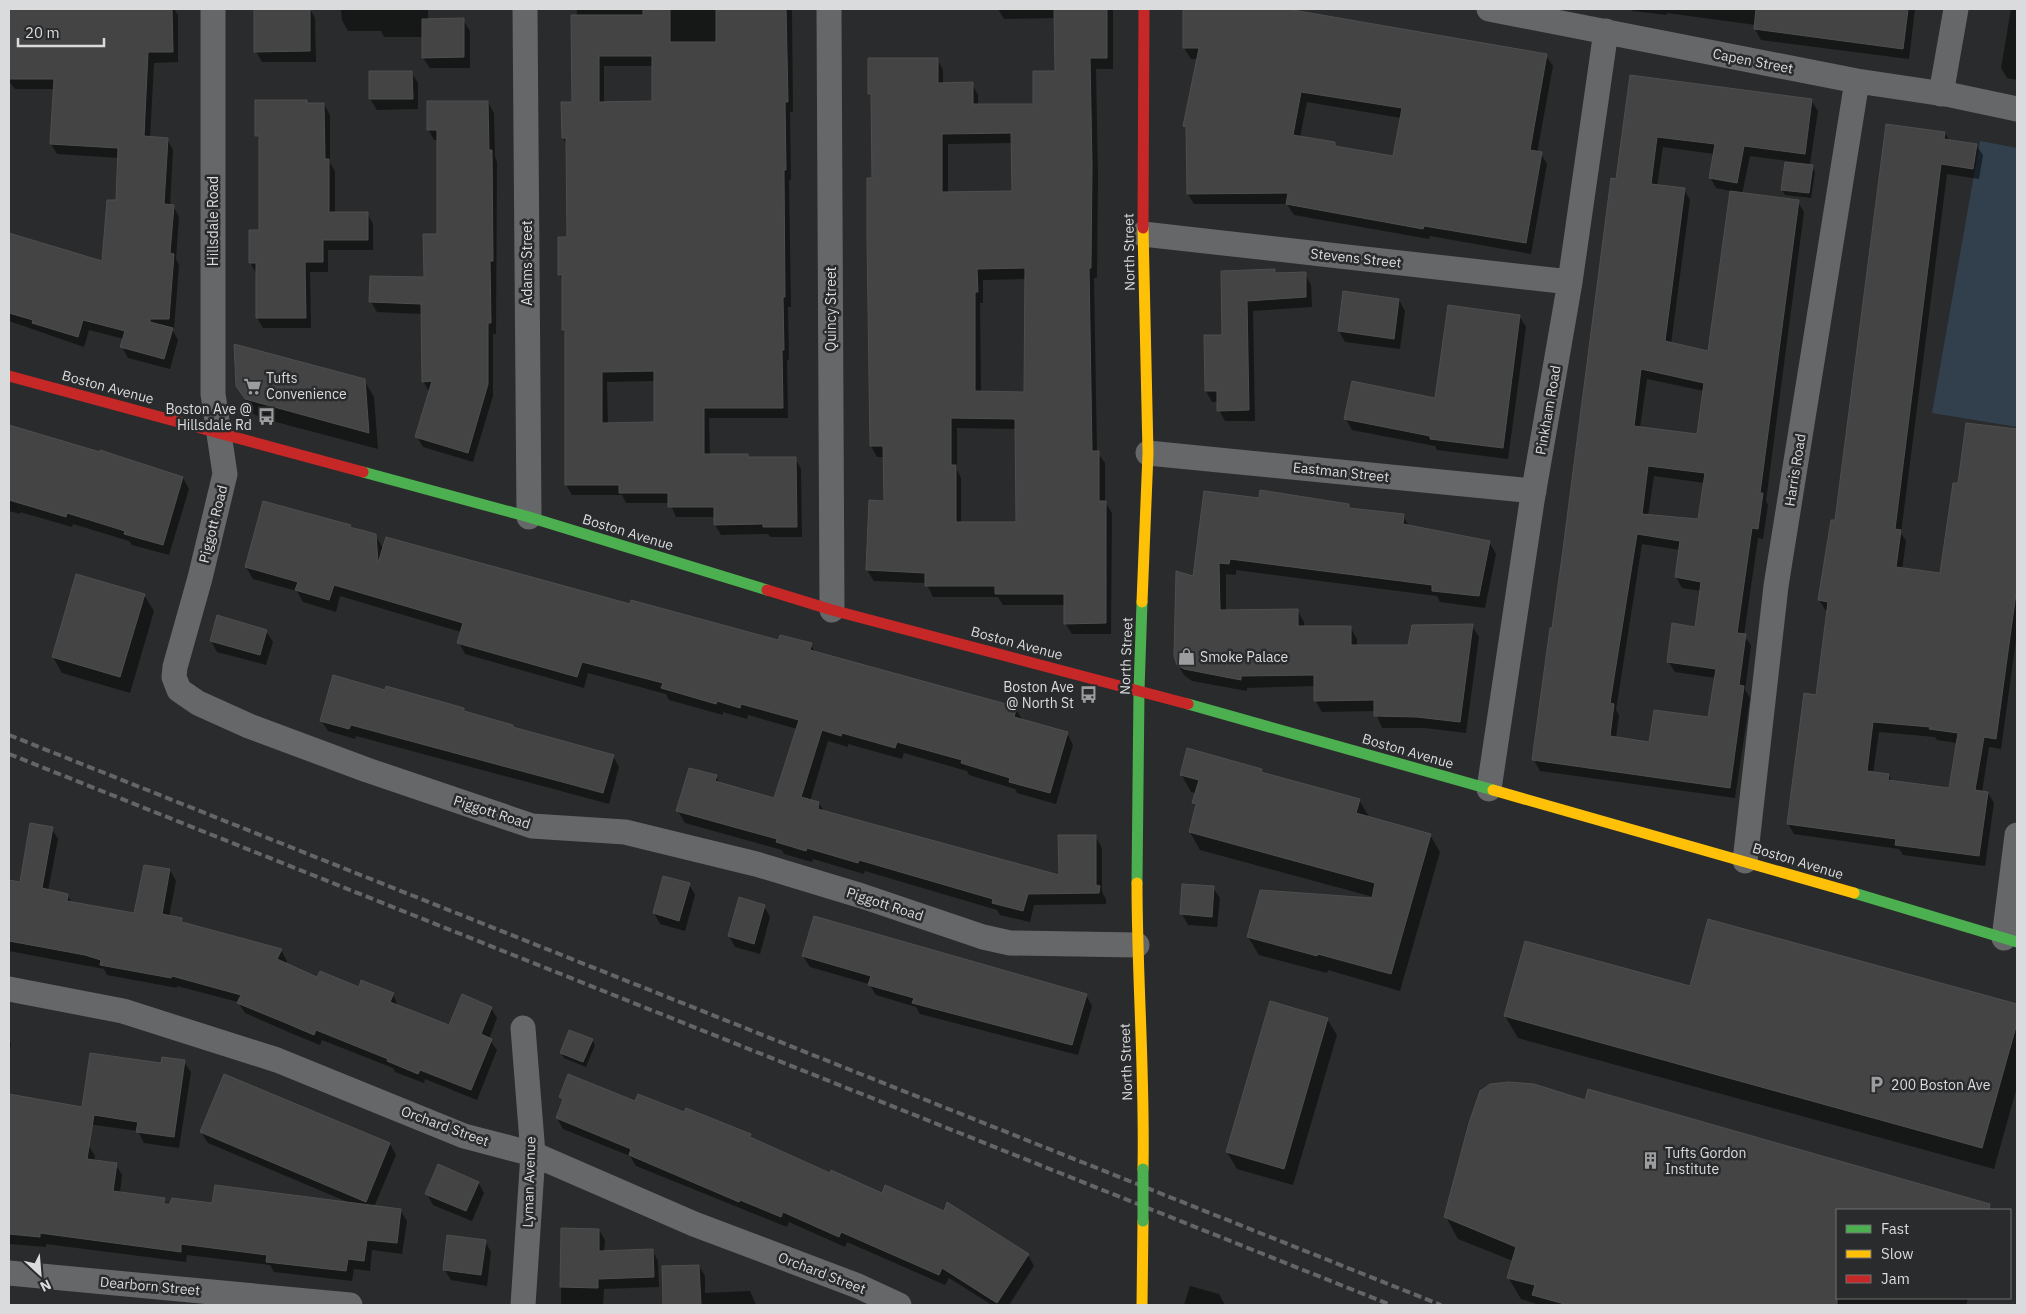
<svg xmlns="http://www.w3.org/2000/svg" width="2026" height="1314" viewBox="0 0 2026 1314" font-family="'IBM Plex Sans',sans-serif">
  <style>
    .green { fill: #32404e }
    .shadow { fill: #0007; fill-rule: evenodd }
    .building { fill: #444; stroke: #4e4e4e; fill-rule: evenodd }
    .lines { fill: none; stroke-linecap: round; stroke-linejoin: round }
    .street { stroke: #666768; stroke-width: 25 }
    .fast { stroke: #4caf50; stroke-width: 11 }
    .slow { stroke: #ffc107; stroke-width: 11 }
    .jam { stroke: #c62828; stroke-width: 11 }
    .rail { stroke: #656566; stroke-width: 4; stroke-dasharray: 8 4; stroke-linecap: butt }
    .fast-bridge { stroke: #4caf50; stroke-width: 11 }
    .labels { text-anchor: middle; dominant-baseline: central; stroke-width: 5; stroke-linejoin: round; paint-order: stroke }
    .street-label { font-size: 14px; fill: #dadbdd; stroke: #292b2d }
    .poi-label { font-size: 14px; fill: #dadbdd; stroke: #292b2d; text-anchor: start }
  </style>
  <rect width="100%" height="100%" fill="#2a2b2c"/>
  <!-- green -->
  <path class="green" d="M1980,141L2017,148V427L1932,413Z"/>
  <!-- shadow -->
  <path class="shadow" d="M9,9H174L178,15V62L154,63L150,138L167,139L173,150L170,206H173L179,217L176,259L179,265L174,329H172L178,340L170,369L128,358L122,347L124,339L89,330L84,347L9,321V235L103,262L117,202L119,158L57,154L51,144L54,89H15L9,81Z
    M255,9H310L315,18L316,62H262L256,51Z
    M341,9H428V20H463L470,31V68H430L423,58V37H384L381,31H348L342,20Z
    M577,9H792L793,112H790L791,180H789L791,307H788L789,360H787L788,418H709L710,455H747L750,459L795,458L801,469L802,537H770L768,534L721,535L715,525V517H676L670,503H626L622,495H572L566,485V334L563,329V281L559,274L568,238L567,146L563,138L573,103ZM604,66H653L654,102L604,103ZM655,381V423L608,424L607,382Z
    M998,9H1113V69H1096L1098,177L1097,278H1094L1097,452L1105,463V502L1112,513L1111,634H1072L1065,623V605H1003L998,597H933L926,583L874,581L867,570L885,502L884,457H877L871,446L873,179V99L869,94L937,59L943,70V84H972L978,95V105H1034L1056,72V18L1004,19ZM1013,143V193H948V144ZM1026,279L1025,393H981L980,303H983V280ZM957,428L1017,429V523H961V478L957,470Z
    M1185,9H1280L1546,56L1553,66L1537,153L1541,154L1547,164L1531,254L1430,236L1429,239L1294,215L1287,204H1194L1188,194V131L1184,126L1198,59H1191L1184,48ZM1307,102L1401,118L1394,158L1337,147L1334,143L1300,137Z
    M1631,9H1915L1909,59L1761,40L1755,29L1756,25L1667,13V15L1633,11Z
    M2011,9H2017V80L2007,78L2001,68Z
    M411,72L418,83V109L377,110L370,99Z
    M1631,76L1811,100L1818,111L1810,164L1750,156L1742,194L1798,202L1804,212L1766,501L1768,505L1763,539L1758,538L1744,635L1751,646L1745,690L1750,698L1735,798L1540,771L1534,760ZM1663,147L1714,154L1710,177L1716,188L1731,191L1709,352L1671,344L1690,200L1684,189L1657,186ZM1647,379L1704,391L1698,436L1640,428ZM1654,476L1705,483L1700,520L1648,516ZM1642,544L1680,550L1676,577L1682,588L1701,591L1696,628L1668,661L1675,672L1716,678L1709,718L1650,743L1616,738L1619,715L1616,710Z
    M306,101L308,104H324L330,115V163L335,171V214L367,213L373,224V250H328V272H310L311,328H263L257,318L256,273L250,262L261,231L260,142L257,135Z
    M488,102L494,113L495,157L497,162L496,334H493V396L473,462L423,447L417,437L430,393L423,381V314L377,312L371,302L425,278L439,236L438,140H434L428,129Z
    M1945,133L1949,140L1976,145L1983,155L1979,179L1947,174L1901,533L1906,541L1902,570L1941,575L1959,485L1967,425L2017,431V633L2001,749L1989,747L1982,792L1988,793L1994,803L1985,866L1903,855L1899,849L1794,834L1788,824L1817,696L1828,611H1826L1819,600L1837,522ZM1879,732L1935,737L1937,740L1957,743L1950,790L1892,782L1889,775L1873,773Z
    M1812,167L1815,172L1811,198L1785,195L1782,190Z
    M1275,271L1276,274H1305L1311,285L1312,307L1253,311L1255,421H1225L1219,410L1218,402H1212L1206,391L1205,336H1223L1222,272Z
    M1399,300L1405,311L1400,349L1345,342L1339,331Z
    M1519,316L1526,327L1508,459L1437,450L1435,446L1352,430L1346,419L1436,399Z
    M364,380L374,397L378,449L261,418L252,413L239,389Z
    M9,427L183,478L189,489L169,555L132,545L129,541L73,524L72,527L20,512V514L9,511Z
    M1260,499L1348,505L1351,509L1403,516L1409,526L1489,542L1496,554L1485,608L1440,602L1437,596L1236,570V575L1226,574V611L1297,610L1304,622V627H1350L1357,639V646H1409L1472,626L1479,637L1466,733L1425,728H1382L1375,711L1322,712L1315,700V686L1247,688V691L1192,681L1184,675L1177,663L1194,577Z
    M350,526L375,535L384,550L631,605L779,642L811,645L815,652L1016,709L1023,721L1067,733L1073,745L1056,804L1017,793L1015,789L969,775L967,771L904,753L902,759L848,744V747L828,741L810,801L819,803L824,812L1060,876L1095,836L1102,848V892L1106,899V904L1034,905L1030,922L1000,915L997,910L865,871L864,874L813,859L812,862L784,854L782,850L685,823L678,811L716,777L720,784L775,800L797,729L748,715L747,719L723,712V715L669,700L666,694L588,673L584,688L465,654L459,642L461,632L340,596L336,612L303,602L297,591L253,579L246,567Z
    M144,595L154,611L130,693L62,673L53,657Z
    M266,631L273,642L266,665L217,652L211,641Z
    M386,692L464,709L466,713L613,756L619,767L609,804L356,736L355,739L328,731L321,720Z
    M1261,770L1263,774L1359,800L1370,818L1430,835L1440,852L1400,991L1328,970L1327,973L1259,955L1248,937L1377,898L1200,850L1190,832L1197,809L1193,803L1196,793L1191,792L1181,774Z
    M52,829L58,839L48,891L67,895L72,903L135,915L170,870L176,881L169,917L182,919L185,924L281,950L287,961L285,964L318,979L393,994L398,1006L450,1027L491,1008L497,1018L489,1039L497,1050L477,1100L425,1079L424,1083L395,1072L393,1068L322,1040L320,1045L293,1034L245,1013L238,1002L177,986V988L107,975L104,969L9,951V881L21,884Z
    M689,884L695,895L685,931L660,924L654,913Z
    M1184,885L1213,888L1220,898L1217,927L1188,925L1182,914Z
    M764,906L770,917L760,954L735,947L729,936Z
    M1709,921L2017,1005V1087L1994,1169L1518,1038L1505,1016L1691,988Z
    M803,956L1086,995L1092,1006L1078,1055L920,1014L916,1007L876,995L869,984L810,967Z
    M1327,1019L1337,1035L1293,1185L1237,1169L1227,1152Z
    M9,1039L11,1044L9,1056Z
    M592,1040L595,1045L586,1067L564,1058L561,1053Z
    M184,1062L191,1072L179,1148L144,1143L138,1131L88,1124L82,1113L162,1064Z
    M225,1076L390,1144L396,1155L374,1207L400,1210L407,1221L402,1254L372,1250L370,1271L354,1269L352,1281L274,1272L270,1265L187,1255L186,1262L46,1244V1247L9,1244V1177L36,1181L88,1145L95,1156L94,1161L116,1165L122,1175L120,1193L164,1199L168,1206L350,1203L208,1143L201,1132Z
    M561,1097L636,1103L685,1114L750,1135L752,1139L831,1174L1028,1255L1034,1266L1009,1305H992L949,1278L945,1285L847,1242L845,1247L789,1222L787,1227L636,1166L630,1156L563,1129L557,1118L564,1102Z
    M1586,1102L1977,1201L1982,1210H1837V1298H1968L1966,1305H1539L1521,1299L1508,1277L1513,1261L1458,1239L1446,1217Z
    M478,1182L484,1193L472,1221L433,1205L427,1194Z
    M562,1229L599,1230L605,1240L604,1252L652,1250L658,1261L659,1287L604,1289L603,1305H561Z
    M485,1241L491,1252L487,1286L451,1280L444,1269Z
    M699,1266L705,1276V1293L750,1291L756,1305H664L663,1267Z
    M1190,1286L1219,1294L1225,1305H1184Z
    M806,1304L807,1305H762Z"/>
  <!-- building -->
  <path class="building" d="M9,9H172L173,52H148L144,136L168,138L164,204L174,205L170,253L174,254L169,319H150V322L173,328L164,359L120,347L125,331L83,320L78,337L32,323L33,320L9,313V233L102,261L107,200H116L118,148L50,144L54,79H9Z
    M254,9H310V51L254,52Z
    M643,9H670V42H716V9H786L788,102H785L786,170H784L785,297H783L784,350H782L783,408H704V454H748V457H796L797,527H763V524L714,525V507H668V493H619V485H565V330H562V275H558V237H567L566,138H562L561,102H572L571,15H643ZM599,56H652V101L599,102ZM654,371V422L602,423V372Z
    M1054,9H1107V58H1090L1092,165L1091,268H1089L1092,451H1099V501H1106V623L1064,624V594H995V586H925V573L866,570L869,500L884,501L883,446H870L867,237V178H872L871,94H868V58H938V83L973,82V104H1033V71H1055ZM1011,133L1012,191L942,192V134ZM1025,268L1024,392L975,391V292H978L977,269ZM951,418L1015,419L1016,522H956V465H951Z
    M1183,9H1287L1547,54L1530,150L1542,152L1526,243L1424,226L1423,229L1286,204L1288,193L1187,194L1186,127L1183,126L1199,48H1183ZM1301,92L1402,108L1393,156L1335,146V142L1293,135Z
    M1756,9H1908L1903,49L1754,29Z
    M464,18V57L422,58V19Z
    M369,71H412L413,99H369Z
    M1630,75L1812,99L1805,154L1744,146L1737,183L1709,178L1715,144L1657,137L1651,184L1685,188L1665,341L1708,351L1730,191L1799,200L1760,493H1763L1758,529L1752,528L1737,633L1746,634L1739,685L1744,686L1730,788L1532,760L1550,628H1552L1562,557L1611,178L1616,179ZM1641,369L1704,383L1697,434L1634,426ZM1648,466L1705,473L1698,519L1642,514ZM1637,534L1680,541L1675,577L1701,582L1695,627L1672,623L1667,662L1716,669L1708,717L1654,710L1649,742L1610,736L1614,704L1610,703Z
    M255,100H307V103H324L325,159H329V212H368V240H323V262H305L306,318H256V263H249V230H259V136H255Z
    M427,101H488L489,150H492L493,261H490L491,323H488V384L468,453L415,437L432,381L422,382L421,304L369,302L370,276L424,277L423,234H437V130H427Z
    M1886,124L1945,132L1944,139L1977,144L1973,169L1941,164L1895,529L1901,530L1896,567L1940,573L1953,483H1958L1966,423L2017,429V586L1996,739L1984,737L1975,790L1988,792L1979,856L1895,845L1896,839L1787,824L1804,693L1816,695L1828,602L1818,600L1831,520H1835ZM1873,722L1930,727L1929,729L1958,733L1949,788L1888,780L1889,774L1867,771Z
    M1785,162L1813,165L1809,193L1781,190Z
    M1275,269V273L1306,272V297L1247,301L1249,410L1217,411V391H1205L1204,335H1222L1221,271Z
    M1343,291L1399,299L1394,339L1338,331Z
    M1448,305L1520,315L1503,448L1430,439V436L1344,419L1352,381L1435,398Z
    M234,344L365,379L369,433L245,399L236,386Z
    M9,425L100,452V450L183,477L163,545L124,534L125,531L67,513L66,517L9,500Z
    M1260,490L1349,504V508L1404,514L1403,524L1490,541L1479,596L1432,591V585L1230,559L1229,564L1219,563L1220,610L1298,609V626H1351V645H1408L1412,625L1473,624L1460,722L1417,717L1374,716V700L1314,701V675L1241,676V680L1184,669L1177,665L1174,656L1176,571L1193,576L1204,491L1259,498Z
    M263,501L351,525L350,527L376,534L378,563L386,537L630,604L631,600L778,640L780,635L812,643L810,650L1017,707L1014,717L1068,732L1050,793L1009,782L1010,778L961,763L962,760L897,742L895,748L842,733L841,736L822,730L801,797L819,802L818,809L1059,875L1058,835H1096V885L1100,886L1099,893L1028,894L1023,911L992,903L993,899L859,860L858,863L807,848L806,851L776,842L777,839L676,811L689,768L717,775L715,781L774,798L799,720L741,704L740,708L717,701L716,704L661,688L663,683L582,662L577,677L457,643L463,623L334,585L329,600L295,590L298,582L245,567Z
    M76,574L145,594L120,677L52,657Z
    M217,615L267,630L260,655L210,641Z
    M333,675L385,690L386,686L464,708V711L513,725V727L614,755L603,793L351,725L349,729L320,721Z
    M1187,748L1262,769L1261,772L1360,799L1356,813L1431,834L1391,974L1318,954L1317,956L1247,937L1260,890L1372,898L1375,883L1189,832L1196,804L1192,803L1199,780L1180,775Z
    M30,823L53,827L42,888L68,894L67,901L134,913L144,865L170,869L162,914L182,918V922L282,949L277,959L317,977L320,971L359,987L361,980L394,993L390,1002L449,1025L462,994L492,1007L481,1034L492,1039L471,1090L420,1070L418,1074L387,1061L388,1059L316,1030L314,1035L286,1023L237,1003L241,995L172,976L171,978L100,965L101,960L85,955L9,941V880L20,882Z
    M663,876L690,883L679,921L653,913Z
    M1182,884L1214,886L1212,917L1180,914Z
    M739,897L765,905L754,944L728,936Z
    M814,916L1087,994L1072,1045L912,1003L914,998L868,985L871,976L802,956Z
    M1708,919L2017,1004V1023L1982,1148L1504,1016L1525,941L1690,986Z
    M1270,1001L1328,1018L1284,1169L1226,1152Z
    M569,1030L593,1039L583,1062L560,1053Z
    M90,1053L161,1063L162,1057L185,1060L174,1137L136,1132L138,1122L94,1115L87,1159L117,1163L113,1191L165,1198L164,1203L169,1205L172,1198L212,1203L215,1185L401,1209L397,1243L367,1240L364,1261L348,1259L346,1271L266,1262L267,1255L181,1244V1252L40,1233V1237L9,1234V1094L82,1107Z
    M224,1074L390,1143L366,1202L200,1132Z
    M568,1074L635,1101L638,1094L684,1112L686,1108L751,1134L750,1137L830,1173L831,1170L882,1193L885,1185L944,1211L947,1202L1029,1254L997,1303L942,1268L939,1275L841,1232L839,1237L783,1212L781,1217L740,1200L739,1202L629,1155L631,1149L556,1118L563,1099L559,1097Z
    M1509,1082L1534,1084L1585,1100L1588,1089L1990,1204L1989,1210H1837V1305H1568L1532,1295L1535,1285L1507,1278L1516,1247L1444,1217L1469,1123L1480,1091L1490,1084Z
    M438,1164L479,1182L466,1211L425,1194Z
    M561,1228L599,1229V1251L653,1249L654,1277L598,1279V1288L560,1287Z
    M447,1235L486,1240L481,1275L443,1270Z
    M699,1265L701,1305H663L662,1266Z"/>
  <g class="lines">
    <!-- street -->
    <path class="street" d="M213,9V394L225,474L200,578L175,667L174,677L179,690L198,703L249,726L367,770L532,826L625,832L756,864L862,896L983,937L1010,943L1137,945
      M525,9L529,517
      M829,9L832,610
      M1489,9L1857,81L1951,95L2017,109
      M1941,94L1956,9
      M1143,234L1570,282
      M1148,453L1534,491
      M1489,789L1532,501L1570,282L1606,31
      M1745,861L1776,586L1857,81
      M2004,938L2017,835
      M9,989L123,1011L277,1060L464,1136L533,1154L694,1224L858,1286L899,1305
      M523,1028L533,1154L523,1305
      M9,1273L350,1305"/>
    <!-- fast -->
    <path class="fast" d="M363,472L529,517L767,590
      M1188,704L1493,790
      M1137,883L1139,690L1142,602
      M1854,893L2017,942"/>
    <!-- slow -->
    <path class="slow" d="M1142,602L1148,453L1143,228
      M1493,790L1854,893
      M1137,883C1137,979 1145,1074 1143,1169
      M1142,1305L1143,1221"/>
    <!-- jam -->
    <path class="jam" d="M1143,228L1144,9
      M9,376L363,472
      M767,590L832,610L1188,704"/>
    <!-- rail -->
    <path class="rail" d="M9,735L1441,1305
      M9,754L1391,1305"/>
    <!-- fast-bridge -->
    <path class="fast-bridge" d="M1143,1169V1221"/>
  </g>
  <!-- icons -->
  <defs>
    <symbol id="supermarket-bare" viewBox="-9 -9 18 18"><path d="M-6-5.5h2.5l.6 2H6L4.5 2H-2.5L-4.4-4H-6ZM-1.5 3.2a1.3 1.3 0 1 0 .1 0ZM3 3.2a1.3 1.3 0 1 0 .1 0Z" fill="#9c9d9f" stroke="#292b2d" stroke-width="2.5" paint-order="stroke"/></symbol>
    <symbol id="bus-bare" viewBox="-9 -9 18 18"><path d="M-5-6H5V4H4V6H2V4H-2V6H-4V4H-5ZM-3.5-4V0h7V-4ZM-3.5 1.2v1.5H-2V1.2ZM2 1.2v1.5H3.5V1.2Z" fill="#9c9d9f" stroke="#292b2d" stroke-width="2.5" paint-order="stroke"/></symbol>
    <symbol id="shop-bare" viewBox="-9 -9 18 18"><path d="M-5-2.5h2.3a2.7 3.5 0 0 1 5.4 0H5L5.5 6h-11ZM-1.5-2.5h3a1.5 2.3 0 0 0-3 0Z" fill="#9c9d9f" stroke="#292b2d" stroke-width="2.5" paint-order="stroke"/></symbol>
    <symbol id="parking-bare" viewBox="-9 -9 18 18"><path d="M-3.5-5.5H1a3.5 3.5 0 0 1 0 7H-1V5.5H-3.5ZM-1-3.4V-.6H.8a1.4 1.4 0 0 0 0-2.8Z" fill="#9c9d9f" stroke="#292b2d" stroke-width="2.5" paint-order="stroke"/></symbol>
    <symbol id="building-bare" viewBox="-9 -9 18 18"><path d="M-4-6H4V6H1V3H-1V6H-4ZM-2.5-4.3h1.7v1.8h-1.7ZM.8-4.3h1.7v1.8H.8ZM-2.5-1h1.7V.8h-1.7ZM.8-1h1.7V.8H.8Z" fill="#9c9d9f" stroke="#292b2d" stroke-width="2.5" paint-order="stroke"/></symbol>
  </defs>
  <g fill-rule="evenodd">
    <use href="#supermarket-bare" x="240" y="374" width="25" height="25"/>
    <use href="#bus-bare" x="254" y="404" width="25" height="25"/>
    <use href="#shop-bare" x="1174" y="644" width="25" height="25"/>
    <use href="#bus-bare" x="1076" y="682" width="25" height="25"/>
    <use href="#parking-bare" x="1864" y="1072" width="25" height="25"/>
    <use href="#building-bare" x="1638" y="1148" width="25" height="25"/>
  </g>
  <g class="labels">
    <!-- street labels -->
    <g class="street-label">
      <text transform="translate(1753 61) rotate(11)">Capen Street</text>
      <text transform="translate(213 221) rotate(-90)">Hillsdale Road</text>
      <text transform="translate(1129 252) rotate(-91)">North Street</text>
      <text transform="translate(1356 258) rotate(6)">Stevens Street</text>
      <text transform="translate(527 263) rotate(-90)">Adams Street</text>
      <text transform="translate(831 309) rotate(-90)">Quincy Street</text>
      <text transform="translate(108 387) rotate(15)">Boston Avenue</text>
      <text transform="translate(1548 410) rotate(-80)">Pinkham Road</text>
      <text transform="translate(1795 470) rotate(-81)">Harris Road</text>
      <text transform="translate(1341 472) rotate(6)">Eastman Street</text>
      <text transform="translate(213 524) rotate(-76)">Piggott Road</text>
      <text transform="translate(628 532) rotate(17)">Boston Avenue</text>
      <text transform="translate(1017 643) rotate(15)">Boston Avenue</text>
      <text transform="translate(1126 656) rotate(-88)">North Street</text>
      <text transform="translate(1408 751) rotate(16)">Boston Avenue</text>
      <text transform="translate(492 812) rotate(18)">Piggott Road</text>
      <text transform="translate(1798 861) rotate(17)">Boston Avenue</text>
      <text transform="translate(885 904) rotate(18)">Piggott Road</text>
      <text transform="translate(1126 1062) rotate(-92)">North Street</text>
      <text transform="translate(445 1126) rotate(20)">Orchard Street</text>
      <text transform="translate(529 1182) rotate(-88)">Lyman Avenue</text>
      <text transform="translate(822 1273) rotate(21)">Orchard Street</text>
      <text transform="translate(150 1286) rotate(5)">Dearborn Street</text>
    </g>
    <!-- poi labels -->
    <g class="poi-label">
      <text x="266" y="378">Tufts<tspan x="266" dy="16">Convenience</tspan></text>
      <text x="252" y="409" text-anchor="end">Boston Ave @<tspan x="252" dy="16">Hillsdale Rd</tspan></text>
      <text x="1200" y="657">Smoke Palace</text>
      <text x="1074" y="687" text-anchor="end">Boston Ave<tspan x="1074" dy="16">@ North St</tspan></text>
      <text x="1891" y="1085">200 Boston Ave</text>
      <text x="1665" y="1153">Tufts Gordon<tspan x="1665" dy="16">Institute</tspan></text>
    </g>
  </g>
  <!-- border -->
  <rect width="2026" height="1314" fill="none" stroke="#dadbdd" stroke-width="20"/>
  <!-- legend -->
  <rect x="1836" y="1209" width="175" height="90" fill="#292b2d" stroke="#707173"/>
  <rect x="1846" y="1225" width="25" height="8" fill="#4caf50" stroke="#707173"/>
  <text x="1881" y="1234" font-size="15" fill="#dadbdd">Fast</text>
  <rect x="1846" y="1250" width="25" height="8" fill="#ffc107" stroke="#707173"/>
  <text x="1881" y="1259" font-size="15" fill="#dadbdd">Slow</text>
  <rect x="1846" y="1275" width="25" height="8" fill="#c62828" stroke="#707173"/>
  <text x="1881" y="1284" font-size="15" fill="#dadbdd">Jam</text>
  <!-- north arrow -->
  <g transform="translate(40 1274) rotate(154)" stroke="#292b2d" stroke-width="4" paint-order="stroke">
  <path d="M0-4L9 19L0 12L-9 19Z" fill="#dadbdd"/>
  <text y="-8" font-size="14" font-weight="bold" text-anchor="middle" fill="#dadbdd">N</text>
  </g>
  <!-- scale -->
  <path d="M18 38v8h86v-8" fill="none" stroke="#dadbdd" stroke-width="2.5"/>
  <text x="25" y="38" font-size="15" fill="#dadbdd" stroke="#292b2d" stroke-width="4" paint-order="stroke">20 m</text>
</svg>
